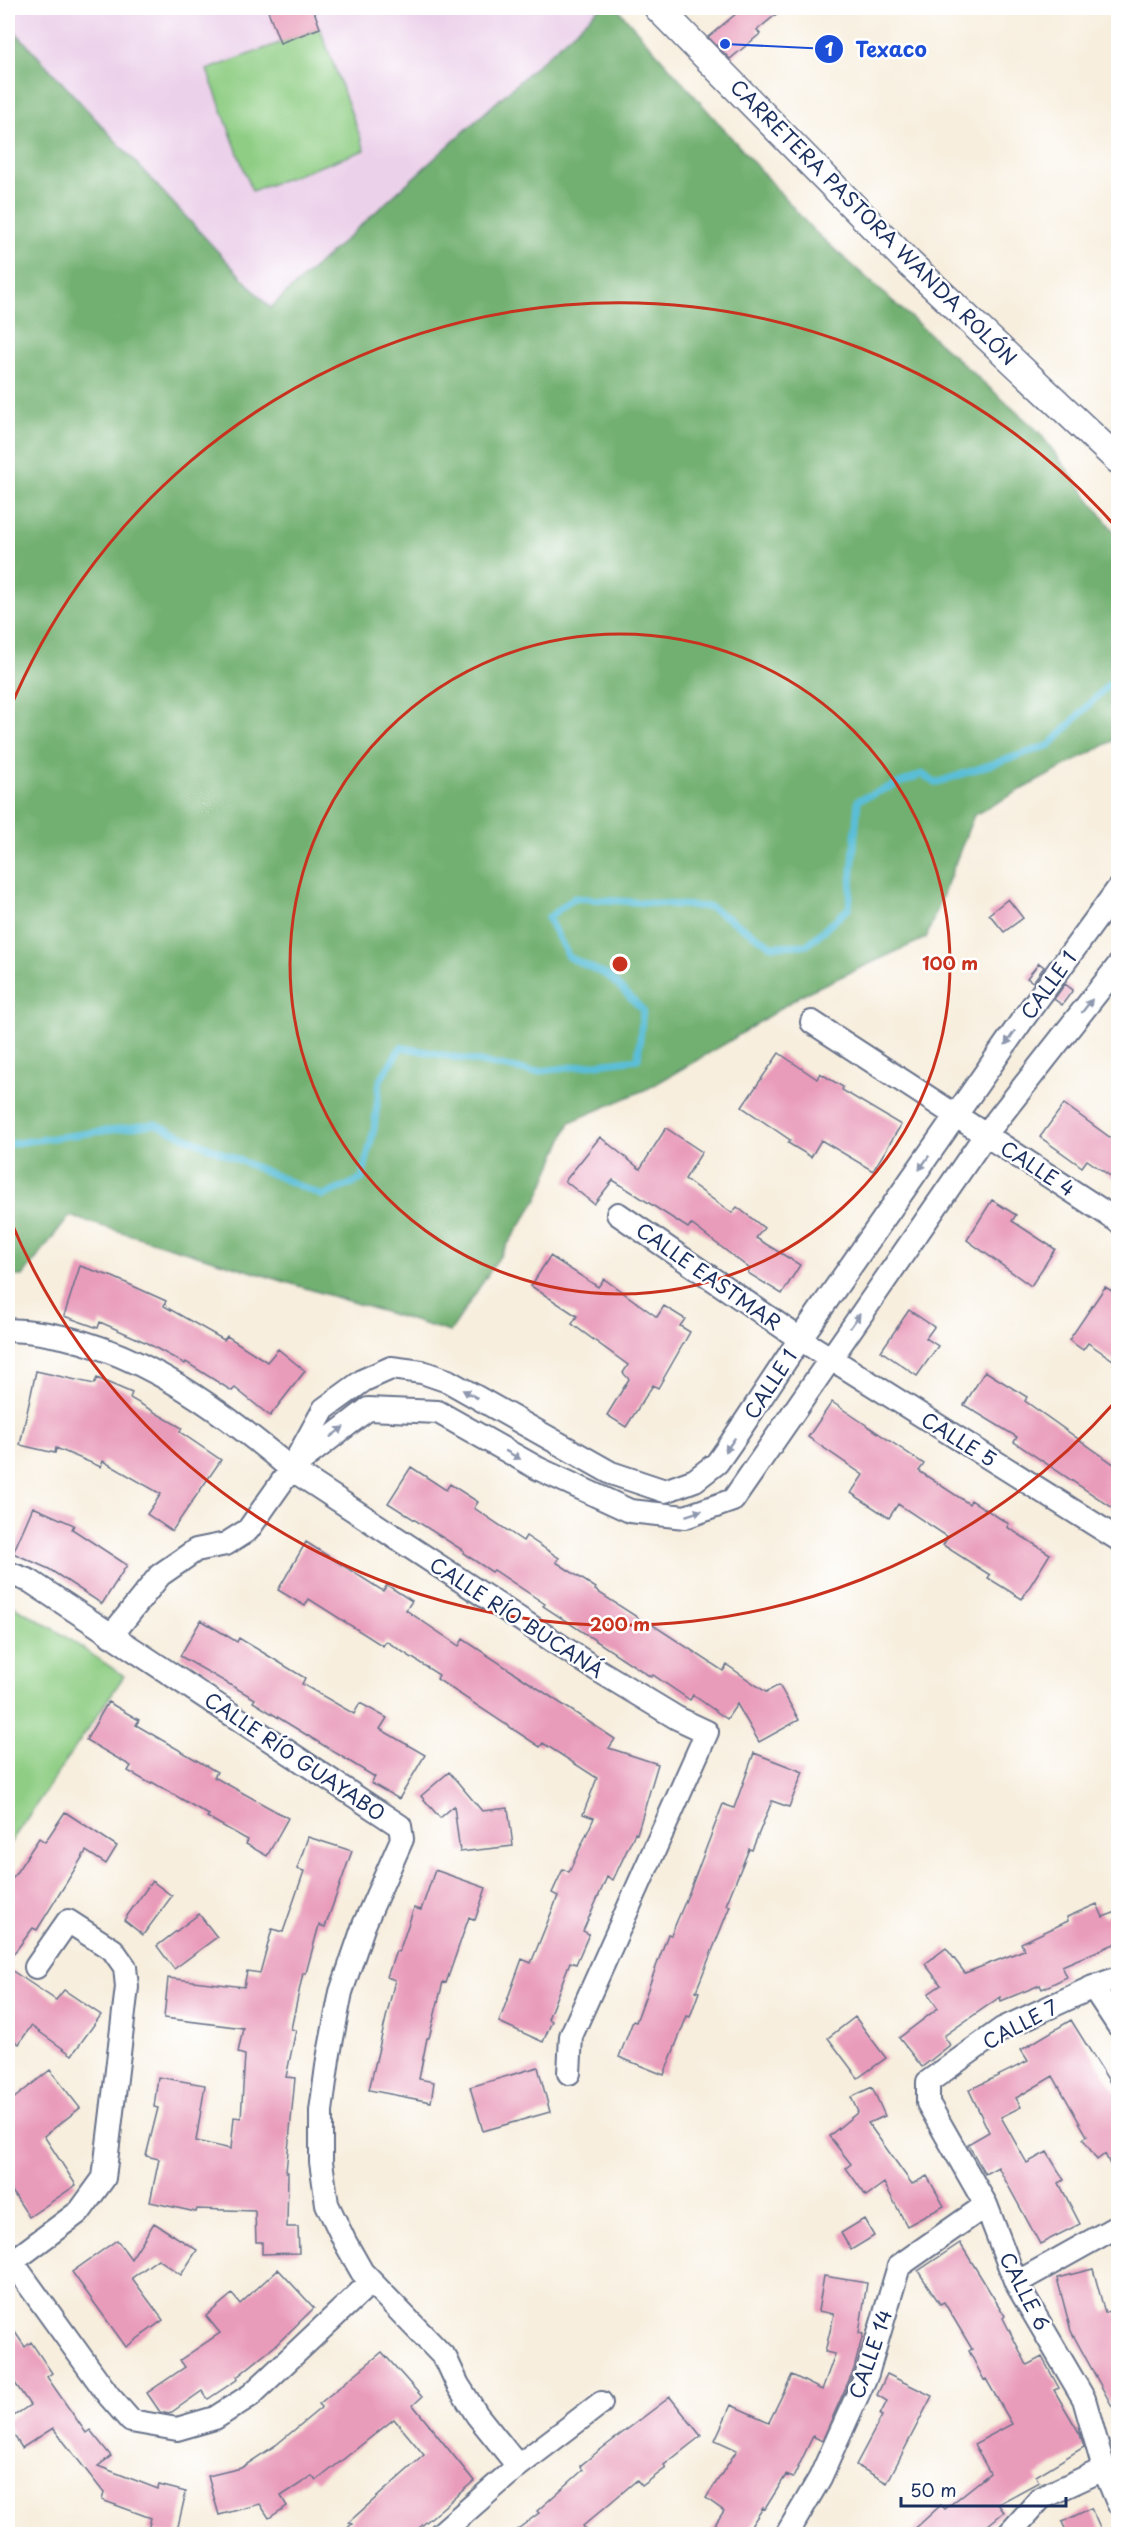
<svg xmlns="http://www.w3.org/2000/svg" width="1126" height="2542" viewBox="0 0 1126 2542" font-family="'Playpen Sans',sans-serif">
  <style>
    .built { fill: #ecd1ea }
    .green { fill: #8ecd83; stroke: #547e70; stroke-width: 1.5 }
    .forest { fill: #72b071; stroke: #467068; stroke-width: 1.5 }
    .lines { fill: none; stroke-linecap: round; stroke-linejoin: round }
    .stream { stroke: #5abed8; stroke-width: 7 }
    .building { fill: #e99bba }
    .minor-casing { stroke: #68728a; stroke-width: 26 }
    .tertiary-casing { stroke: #68728a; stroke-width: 30 }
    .minor { stroke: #fff; stroke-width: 22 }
    .tertiary { stroke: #fff; stroke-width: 27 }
    .oneway { fill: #8d97ae }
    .ring { fill: none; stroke: #c8321e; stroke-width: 3 }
    .labels { text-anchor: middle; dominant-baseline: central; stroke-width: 5; stroke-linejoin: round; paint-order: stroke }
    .street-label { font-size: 20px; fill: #1b2f5e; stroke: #fff }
    .centre { fill: #c8321e; stroke: #fff; stroke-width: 3 }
    .ring-label { font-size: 18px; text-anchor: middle; font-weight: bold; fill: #c8321e; stroke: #fff; stroke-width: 5; stroke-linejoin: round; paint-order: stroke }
    .leader { fill: none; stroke: #1d4ed8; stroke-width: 2 }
    .callout-dot { fill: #1d4ed8; stroke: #fff; stroke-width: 2 }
    .mark-label { font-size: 18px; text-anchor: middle; font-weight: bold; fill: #fff }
    .callout-label { font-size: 21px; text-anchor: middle; font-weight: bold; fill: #1d4ed8; stroke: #fff; stroke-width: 5; stroke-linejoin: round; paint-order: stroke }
  </style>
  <rect width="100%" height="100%" fill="#fff"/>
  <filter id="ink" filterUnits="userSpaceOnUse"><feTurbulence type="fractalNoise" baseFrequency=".0167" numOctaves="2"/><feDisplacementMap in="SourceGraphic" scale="12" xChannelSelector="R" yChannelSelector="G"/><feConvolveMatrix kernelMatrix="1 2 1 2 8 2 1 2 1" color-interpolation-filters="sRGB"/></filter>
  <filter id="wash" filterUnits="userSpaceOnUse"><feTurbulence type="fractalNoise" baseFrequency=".008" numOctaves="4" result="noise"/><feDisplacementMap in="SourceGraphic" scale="24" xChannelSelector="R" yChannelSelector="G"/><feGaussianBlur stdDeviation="1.35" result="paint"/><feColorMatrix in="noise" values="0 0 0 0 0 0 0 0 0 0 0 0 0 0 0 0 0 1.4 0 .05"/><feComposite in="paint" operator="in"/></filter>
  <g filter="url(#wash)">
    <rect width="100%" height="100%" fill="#f7eedd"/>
    <!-- built -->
    <path class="built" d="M8,8H600L270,308L8,24Z"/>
    <!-- green -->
    <path class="green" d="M320,28L365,150L252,191L207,70Z
      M8,1603L52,1628L124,1676L8,1846Z"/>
    <!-- forest -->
    <path class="forest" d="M600,8H617L812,229L1039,432L1118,537V738L974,815L926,938L803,994L728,1042L649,1088L570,1122L537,1200L450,1332L69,1216L23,1276H8V24L270,308Z"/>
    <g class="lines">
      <!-- stream -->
      <path class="stream" d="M8,1144L155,1124L323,1196L362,1179L374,1129L380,1080L401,1047L533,1072L638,1059L643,1010L608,976L569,957L548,918L574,898L710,907L772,946L807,945L849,908L858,800L922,774L935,783L1050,745L1108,685L1118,684"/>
    </g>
    <g id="blocks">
      <!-- building -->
      <path class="building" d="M267,8H313L320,28L280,43Z
        M743,8H784L757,30L760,34L730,59L708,37Z
        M1008,899L1023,918L1004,932L989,914Z
        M1039,963L1044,967L1033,982L1027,978Z
        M1065,984L1073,990L1062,1005L1054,999Z
        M779,1053L817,1079L820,1073L843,1087L842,1090L901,1125L873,1171L821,1140L811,1157L788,1143L790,1140L742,1107Z
        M1064,1104L1119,1144V1182L1087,1160L1082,1167L1040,1137Z
        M666,1128L702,1152L685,1179L732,1213L737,1207L764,1228L756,1238L800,1265L782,1294L748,1273L750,1269L691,1224L688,1228L613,1180L594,1204L565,1181L600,1137L640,1169Z
        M992,1200L1016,1215L1012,1221L1055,1249L1031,1286L967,1240Z
        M550,1256L598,1287L604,1279L657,1317L664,1306L685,1319L680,1326L690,1332L658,1388L653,1385L626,1427L607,1415L629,1379L623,1373L628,1365L572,1324L577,1316L531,1286Z
        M80,1266L113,1277L166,1301L164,1306L224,1340L227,1336L267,1362L278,1349L305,1371L270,1416L235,1388L232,1391L186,1362L185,1364L145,1342L100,1322L98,1328L64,1316Z
        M1105,1287L1119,1295V1364L1088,1343L1083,1350L1069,1340Z
        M909,1310L934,1327L926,1338L938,1346L917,1376L881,1351Z
        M36,1371L94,1384L97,1378L132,1393L130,1398L182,1428L180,1432L221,1460L172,1531L147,1514L161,1494L103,1461L101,1467L56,1448L55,1453L20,1445Z
        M985,1371L1027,1397L1025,1401L1119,1468V1512L1014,1442L1017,1437L964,1405Z
        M832,1402L924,1464L919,1471L969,1504L971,1500L1009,1524L1007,1527L1050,1554L1022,1599L988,1578L990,1575L943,1545L948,1537L898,1504L889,1518L851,1493L863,1475L808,1437Z
        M411,1467L446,1490L450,1484L478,1502L474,1508L523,1541L526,1536L559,1558L556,1562L596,1588L595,1590L649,1625L650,1623L723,1671L727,1665L766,1692L779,1685L799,1720L759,1742L737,1704L727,1719L693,1695L690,1700L653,1675L651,1677L543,1606L545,1604L494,1570L492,1572L463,1553L464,1551L388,1503Z
        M33,1507L74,1525L72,1529L127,1565L102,1604L49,1569L13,1553Z
        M306,1542L383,1591L387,1585L412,1601L406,1610L459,1646L463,1639L615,1739L609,1748L658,1764L637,1834L635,1833L613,1880L607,1877L583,1931L589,1934L576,1964L570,1962L548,2019L552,2021L543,2042L499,2022L522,1959L531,1963L558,1896L552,1893L563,1869L569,1872L594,1818L583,1814L597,1778L543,1743L540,1747L437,1679L439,1675L386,1641L383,1646L309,1599L305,1606L278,1590Z
        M201,1620L237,1642L239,1638L267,1655L305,1678L302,1684L354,1714L360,1703L387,1718L380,1729L425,1755L399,1799L371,1783L375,1777L253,1702L255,1699L180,1656Z
        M108,1702L139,1720L136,1725L217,1772L214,1777L288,1818L267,1856L246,1844L248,1840L207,1817L209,1815L152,1782L151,1784L128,1771L131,1766L86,1740Z
        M754,1753L803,1772L789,1807L772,1801L752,1850L749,1849L726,1905L730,1906L696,1991L699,1992L690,2017L687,2016L664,2075L619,2057L633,2021L636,2022L668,1934L671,1935L690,1890L723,1804L734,1808Z
        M449,1772L482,1811L508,1808L513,1846L460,1852L454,1806L440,1818L421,1796Z
        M65,1812L117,1846L106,1864L86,1851L37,1930L33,1928L8,1961V1885L39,1838L45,1842Z
        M308,1837L352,1851L325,1927L319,1925L306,1973H303L291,2029L296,2030L286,2077L295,2078L286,2172H288L287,2227H298L299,2253L262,2254V2242H256L255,2211L197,2209L196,2212L150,2202L159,2159L146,2156L158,2108L154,2107L158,2077L205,2085L196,2141L231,2149L234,2117L241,2118L245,2055L238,2053L243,2028L164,2018L168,1978L244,1987L247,1971L260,1973L272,1929L283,1932L304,1871L297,1869Z
        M435,1870L486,1888L475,1920L469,1917L446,1983L443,1982L429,2038H427L419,2079L434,2082L431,2102L369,2090L395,1980L387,1977L396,1951L399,1952L414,1908L421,1910Z
        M152,1881L172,1896L143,1935L124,1920Z
        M1097,1904L1103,1917L1119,1911V1942L1062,1966L1067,1977L1042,1989L1040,1985L1001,2001L1000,1997L944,2036L950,2045L922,2067L899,2038L938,2008L928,1994L941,1985L925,1964L946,1948L965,1973L1024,1950L1021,1943L1068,1921L1067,1917Z
        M199,1914L217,1937L174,1969L157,1946Z
        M8,1968L56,2000L64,1990L101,2015L72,2055L31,2026L19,2044L8,2036Z
        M855,2017L886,2058L858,2078L828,2038Z
        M1071,2020L1119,2097V2184L1105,2154L1097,2160L1083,2139L1087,2136L1053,2076L1016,2098L1021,2107L1001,2117L1027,2163L1047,2152L1064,2180L1059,2183L1080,2224L1040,2244L998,2167L985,2174L968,2144L989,2132L969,2090L1028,2061L1021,2050Z
        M538,2067L550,2112L483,2131L470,2087Z
        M50,2070L80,2108L44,2136L76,2185L29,2217L8,2185V2103Z
        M872,2087L885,2116L868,2123L912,2184L927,2176L944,2206L907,2226L884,2183L866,2196L846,2168L851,2164L829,2136L858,2112L851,2097Z
        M864,2219L874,2236L851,2250L841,2233Z
        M154,2223L197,2250L181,2275L158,2259L132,2278L163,2320L126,2347L72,2272L117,2240L131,2259Z
        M960,2243L1005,2316L1003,2318L1027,2365L1042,2357L1059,2388L1054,2390L1080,2434L1084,2447L1036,2476L1039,2482L998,2504L1004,2512L976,2535H908L941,2505L945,2509L990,2473L974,2444L1012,2424L986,2379L984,2380L969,2351L972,2349L944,2302L940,2304L918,2271Z
        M278,2269L314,2308L275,2346L237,2377L238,2379L208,2399L202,2391L169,2414L160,2412L147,2393L185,2367L180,2360L220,2333L206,2316L232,2294L240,2304Z
        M1093,2269L1105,2313L1113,2309L1119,2318V2419L1071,2331L1057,2278Z
        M824,2276L867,2283L859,2333L863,2334L854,2369L822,2441L813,2436L793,2478L786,2475L765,2509L763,2508L745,2535H708L724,2511L706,2498L737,2450L715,2440L731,2405L769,2422L792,2375L822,2390L835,2354L825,2352L834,2314L818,2311Z
        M8,2322L25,2347L31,2342L52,2373L47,2377L86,2433L90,2430L111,2456L98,2466L158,2489L159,2485L186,2492L176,2535L148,2530L151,2518L102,2500L104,2493L53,2428L22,2448L8,2426V2420L30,2405L8,2373Z
        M382,2352L422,2397L413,2405L474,2481L411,2535H339L352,2524L349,2522L424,2455L394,2419L316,2481L312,2476L281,2496L287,2506L269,2518L260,2504L219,2515L208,2476L241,2468L276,2445L322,2407L319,2404Z
        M887,2374L932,2396L887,2483L856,2465L882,2416L880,2415L887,2401L877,2395Z
        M670,2397L701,2436L664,2465L666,2468L642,2486L637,2480L583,2526L591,2535H510L539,2513L537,2511L583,2470L580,2466L596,2453Z
        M1091,2508L1103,2535H1068L1062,2522Z"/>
    </g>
  </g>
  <g filter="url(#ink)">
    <use href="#blocks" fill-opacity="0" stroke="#68728a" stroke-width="1.5"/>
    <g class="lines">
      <defs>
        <path id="minor" d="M812,1022L1118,1221
          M618,1214L800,1339L1118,1539
          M8,1330C117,1333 211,1401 291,1469L596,1669L677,1718L707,1732L571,2036L569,2073
          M302,1460L368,1409L438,1412L539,1469L630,1511L685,1517L733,1500L986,1134L1118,966
          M8,1573L30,1581L400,1826L402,1839L364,1925L341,1992L328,2059L321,2111V2162L327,2204L345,2242L362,2272L446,2359L458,2385L477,2415L518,2466
          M111,1636L160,1575L196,1550L226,1544L248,1530L291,1469L324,1409L364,1380L391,1368L422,1372L448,1381L611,1473L665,1491L695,1480L717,1463L731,1443L800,1339L1023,1019L1118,889
          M1118,1978L1093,1987L1002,2029L928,2082V2103L986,2205L1016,2283L1084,2399L1104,2469L1118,2503
          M1093,1987L1118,2025
          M8,2256L109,2396L131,2421L177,2429L215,2418L251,2395L371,2282
          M12,2262L80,2211L104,2178L127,1987L125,1967L113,1950L68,1921L36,1967
          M1016,2283L1118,2226
          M440,2534L518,2466L601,2403
          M787,2534L820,2478L867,2374L899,2266L986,2205
          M1009,2534L1041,2498L1104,2469"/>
        <path id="tertiary" d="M658,8L910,264L1118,460"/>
      </defs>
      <!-- minor casing -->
      <use href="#minor" class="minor-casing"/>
      <!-- tertiary casing -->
      <use href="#tertiary" class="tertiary-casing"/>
      <!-- minor -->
      <use href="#minor" class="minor"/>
      <!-- tertiary -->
      <use href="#tertiary" class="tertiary"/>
    </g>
    <!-- one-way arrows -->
    <defs><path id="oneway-solid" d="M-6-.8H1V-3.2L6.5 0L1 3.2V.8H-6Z" transform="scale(1.5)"/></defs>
    <g class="oneway">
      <use href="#oneway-solid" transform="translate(1087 1006) rotate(-52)"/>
      <use href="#oneway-solid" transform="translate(1010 1038) rotate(124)"/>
      <use href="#oneway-solid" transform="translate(924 1163) rotate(125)"/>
      <use href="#oneway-solid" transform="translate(855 1321) rotate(-55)"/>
      <use href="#oneway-solid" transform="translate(470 1394) rotate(-151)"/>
      <use href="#oneway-solid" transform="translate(337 1432) rotate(-37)"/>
      <use href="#oneway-solid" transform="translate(730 1445) rotate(125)"/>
      <use href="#oneway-solid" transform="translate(513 1455) rotate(29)"/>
      <use href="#oneway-solid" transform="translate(694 1513) rotate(-18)"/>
    </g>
  </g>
  <!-- distance rings -->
  <g class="ring">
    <circle cx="620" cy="964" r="330"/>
    <path d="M1115 1402A661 661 0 0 1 9 1217M9 711A661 661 0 0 1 1115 526"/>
  </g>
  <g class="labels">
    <!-- street labels -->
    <g class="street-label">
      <text transform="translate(874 222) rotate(45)">CARRETERA PASTORA WANDA ROLÓN</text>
      <text transform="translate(1048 985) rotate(-54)">CALLE 1</text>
      <text transform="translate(1038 1168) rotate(33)">CALLE 4</text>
      <text transform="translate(709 1276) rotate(35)">CALLE EASTMAR</text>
      <text transform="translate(770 1384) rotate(-57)">CALLE 1</text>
      <text transform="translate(959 1439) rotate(32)">CALLE 5</text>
      <text transform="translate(517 1617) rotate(33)">CALLE RÍO BUCANÁ</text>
      <text transform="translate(295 1756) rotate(34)">CALLE RÍO GUAYABO</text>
      <text transform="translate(1020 2024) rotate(-28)">CALLE 7</text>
      <text transform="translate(1025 2291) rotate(63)">CALLE 6</text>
      <text transform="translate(870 2354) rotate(-71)">CALLE 14</text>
    </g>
  </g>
  <circle cx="620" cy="964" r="9" class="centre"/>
  <g class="ring-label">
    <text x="950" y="970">100 m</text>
    <text x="620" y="1631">200 m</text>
  </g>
  <!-- callouts -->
  <path class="leader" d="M725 44L829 49"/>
  <g class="callout-dot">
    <circle cx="725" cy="44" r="6"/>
    <circle cx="829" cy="49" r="15"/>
  </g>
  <g class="mark-label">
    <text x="829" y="56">1</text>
  </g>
  <g class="callout-label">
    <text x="891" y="57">Texaco</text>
  </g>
  <!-- margin -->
  <rect width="1126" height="2542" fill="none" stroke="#fff" stroke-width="30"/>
  <!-- scale -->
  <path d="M901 2497v9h165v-9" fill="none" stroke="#1b2f5e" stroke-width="3"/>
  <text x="910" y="2497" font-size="18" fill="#1b2f5e" stroke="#ffffff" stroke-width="4.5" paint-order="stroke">50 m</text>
</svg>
